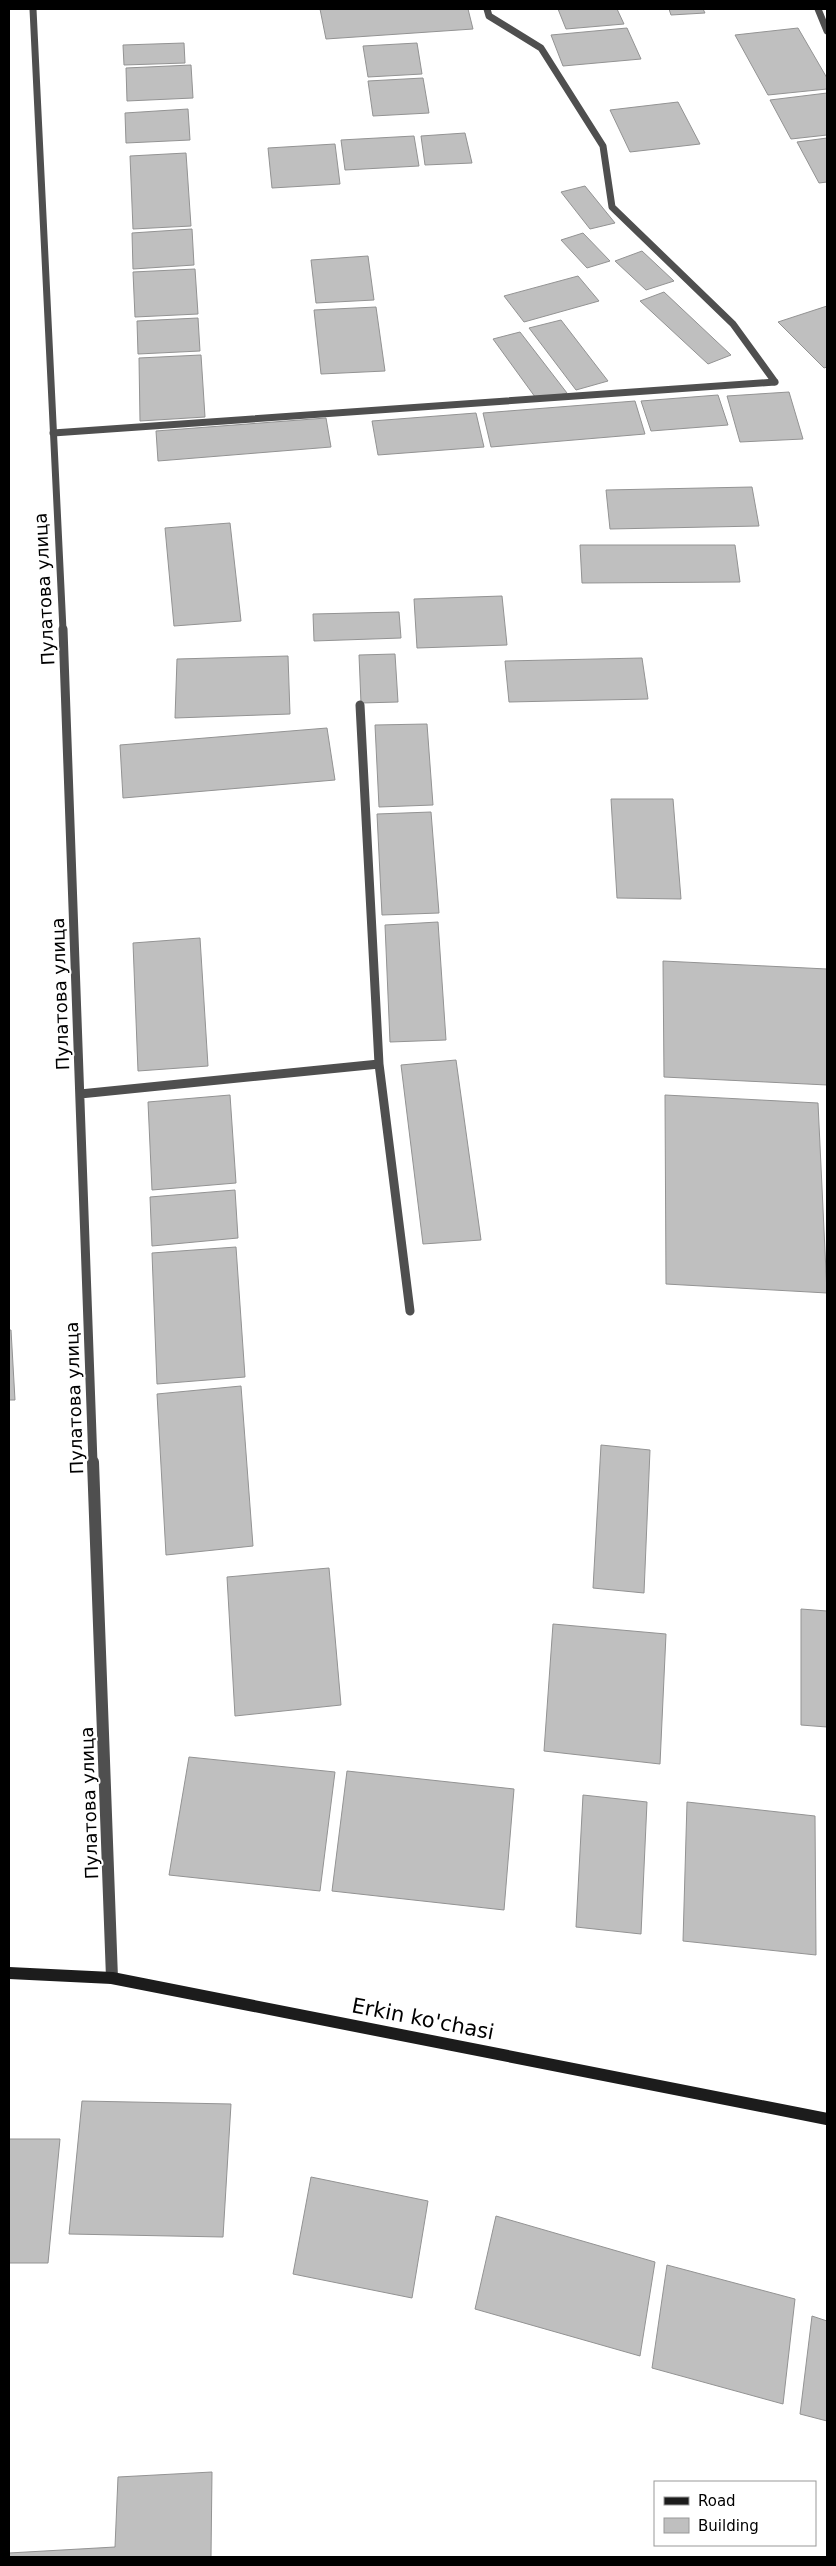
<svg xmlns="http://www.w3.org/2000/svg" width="836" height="2566" viewBox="0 0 836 2566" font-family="'DejaVu Sans',sans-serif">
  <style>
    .building { fill: #bfbfbf; stroke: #939393 }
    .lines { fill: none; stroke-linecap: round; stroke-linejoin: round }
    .street-far2 { stroke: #4f4f4f; stroke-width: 7 }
    .street-far1 { stroke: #4f4f4f; stroke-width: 9 }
    .street { stroke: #4f4f4f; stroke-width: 12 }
    .secondary { stroke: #1c1c1c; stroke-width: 12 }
    .labels { text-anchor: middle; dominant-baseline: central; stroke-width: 4; stroke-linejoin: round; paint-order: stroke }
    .street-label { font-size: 18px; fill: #000; stroke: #fff }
    .near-street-label { font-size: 21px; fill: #000; stroke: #fff }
  </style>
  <rect width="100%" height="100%" fill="#fff"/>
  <!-- building -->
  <path class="building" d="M320,9H468L473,29L326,39Z
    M558,9H617L624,24L566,29Z
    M669,9H703L705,13L671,15Z
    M627,28L641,59L563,66L551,35Z
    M798,28L827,78V89L768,95L735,35Z
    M184,43L185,63L124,65L123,45Z
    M417,43L422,74L368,77L363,46Z
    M191,65L193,98L127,101L126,68Z
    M423,78L429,113L373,116L368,81Z
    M827,93V135L791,139L770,100Z
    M678,102L700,144L630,152L610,110Z
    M188,109L190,140L126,143L125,113Z
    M465,133L472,163L425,165L421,136Z
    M414,136L419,166L345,170L341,140Z
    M827,138V182L819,183L797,142Z
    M335,144L340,184L272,188L268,148Z
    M186,153L191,226L133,229L130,156Z
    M585,186L615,223L590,229L561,192Z
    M192,229L194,265L133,269L132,233Z
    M583,233L610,261L587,268L561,240Z
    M642,251L674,281L646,290L615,261Z
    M368,256L374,300L316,303L311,260Z
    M195,269L198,314L135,317L133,272Z
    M578,276L599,301L524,322L504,296Z
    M664,292L731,355L708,364L640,301Z
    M827,306V367L824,368L778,322Z
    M376,307L385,371L321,374L314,310Z
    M198,318L200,351L138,354L137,321Z
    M561,320L608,381L576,390L529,328Z
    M520,332L567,393L538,401L493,339Z
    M201,355L205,417L140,421L139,358Z
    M789,392L803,439L740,442L727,396Z
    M718,395L728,425L651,431L641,401Z
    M635,401L645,434L491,447L483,413Z
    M476,413L484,447L378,455L372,421Z
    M326,418L331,447L158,461L156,431Z
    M752,487L759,526L610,529L606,490Z
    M230,523L241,621L174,626L165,528Z
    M580,545H735L740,582L582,583Z
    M502,596L507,645L417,648L414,599Z
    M399,612L401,638L314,641L313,614Z
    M395,654L398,702L361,703L359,655Z
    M288,656L290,714L175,718L177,659Z
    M642,658L648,699L509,702L505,661Z
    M427,724L433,805L379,807L375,725Z
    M327,728L335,780L123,798L120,745Z
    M611,799H673L681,899L617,898Z
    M431,812L439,913L382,915L377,814Z
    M438,922L446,1040L390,1042L385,925Z
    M200,938L208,1066L138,1071L133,943Z
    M663,961L827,969V1085L664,1077Z
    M456,1060L481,1240L423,1244L401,1065Z
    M230,1095L236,1183L152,1190L148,1102Z
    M665,1095L818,1103L827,1293L666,1284Z
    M235,1190L238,1238L152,1246L150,1197Z
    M236,1247L245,1377L157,1384L152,1253Z
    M9,1330H11L15,1400H9Z
    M241,1386L253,1546L166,1555L157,1394Z
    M601,1445L650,1450L644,1593L593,1588Z
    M329,1568L341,1705L235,1716L227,1577Z
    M801,1609L827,1611V1727L801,1725Z
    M553,1624L666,1634L660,1764L544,1751Z
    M189,1757L335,1772L320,1891L169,1875Z
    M347,1771L514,1789L504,1910L332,1891Z
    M583,1795L647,1802L641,1934L576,1927Z
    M687,1802L815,1816L816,1955L683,1941Z
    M82,2101L231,2104L223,2237L69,2234Z
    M9,2139H60L48,2263H9Z
    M311,2177L428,2201L412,2298L293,2274Z
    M496,2216L655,2262L640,2356L475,2309Z
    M667,2265L795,2299L783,2404L652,2368Z
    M812,2316L827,2321V2421L800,2414Z
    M212,2472L211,2557H9V2553L115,2547L118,2477Z"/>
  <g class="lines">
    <!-- street-far2 -->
    <path class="street-far2" d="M33,9L63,630
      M487,9L489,16L541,48L603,146L612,207L733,324L775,382
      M818,9L827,31
      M53,433L775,382"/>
    <!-- street-far1 -->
    <path class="street-far1" d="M63,629L93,1463
      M360,705L379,1064L410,1311
      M80,1094L379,1064"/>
    <!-- street -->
    <path class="street" d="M93,1462L112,1978"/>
    <!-- secondary -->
    <path class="secondary" d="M9,1973L112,1978L827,2119"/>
  </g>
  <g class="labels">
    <!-- street labels -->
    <g class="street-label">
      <text transform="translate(44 589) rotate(-93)">Пулатова улица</text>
      <text transform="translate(60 994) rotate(-92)">Пулатова улица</text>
      <text transform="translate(74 1398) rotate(-92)">Пулатова улица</text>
      <text transform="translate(89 1803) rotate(-92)">Пулатова улица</text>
    </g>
    <!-- near-street labels -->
    <g class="near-street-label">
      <text transform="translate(423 2019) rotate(11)">Erkin ko'chasi</text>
    </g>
  </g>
  <!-- border -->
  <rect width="836" height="2566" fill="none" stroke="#000000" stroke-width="20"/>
  <!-- legend -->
  <rect x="654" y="2481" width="162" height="65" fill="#ffffff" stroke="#999999"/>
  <rect x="664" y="2497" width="25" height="8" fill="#1c1c1c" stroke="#999999"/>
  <text x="698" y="2506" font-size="15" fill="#000000">Road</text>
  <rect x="664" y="2518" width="25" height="15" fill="#bfbfbf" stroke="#999999"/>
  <text x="698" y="2531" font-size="15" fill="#000000">Building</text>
</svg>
